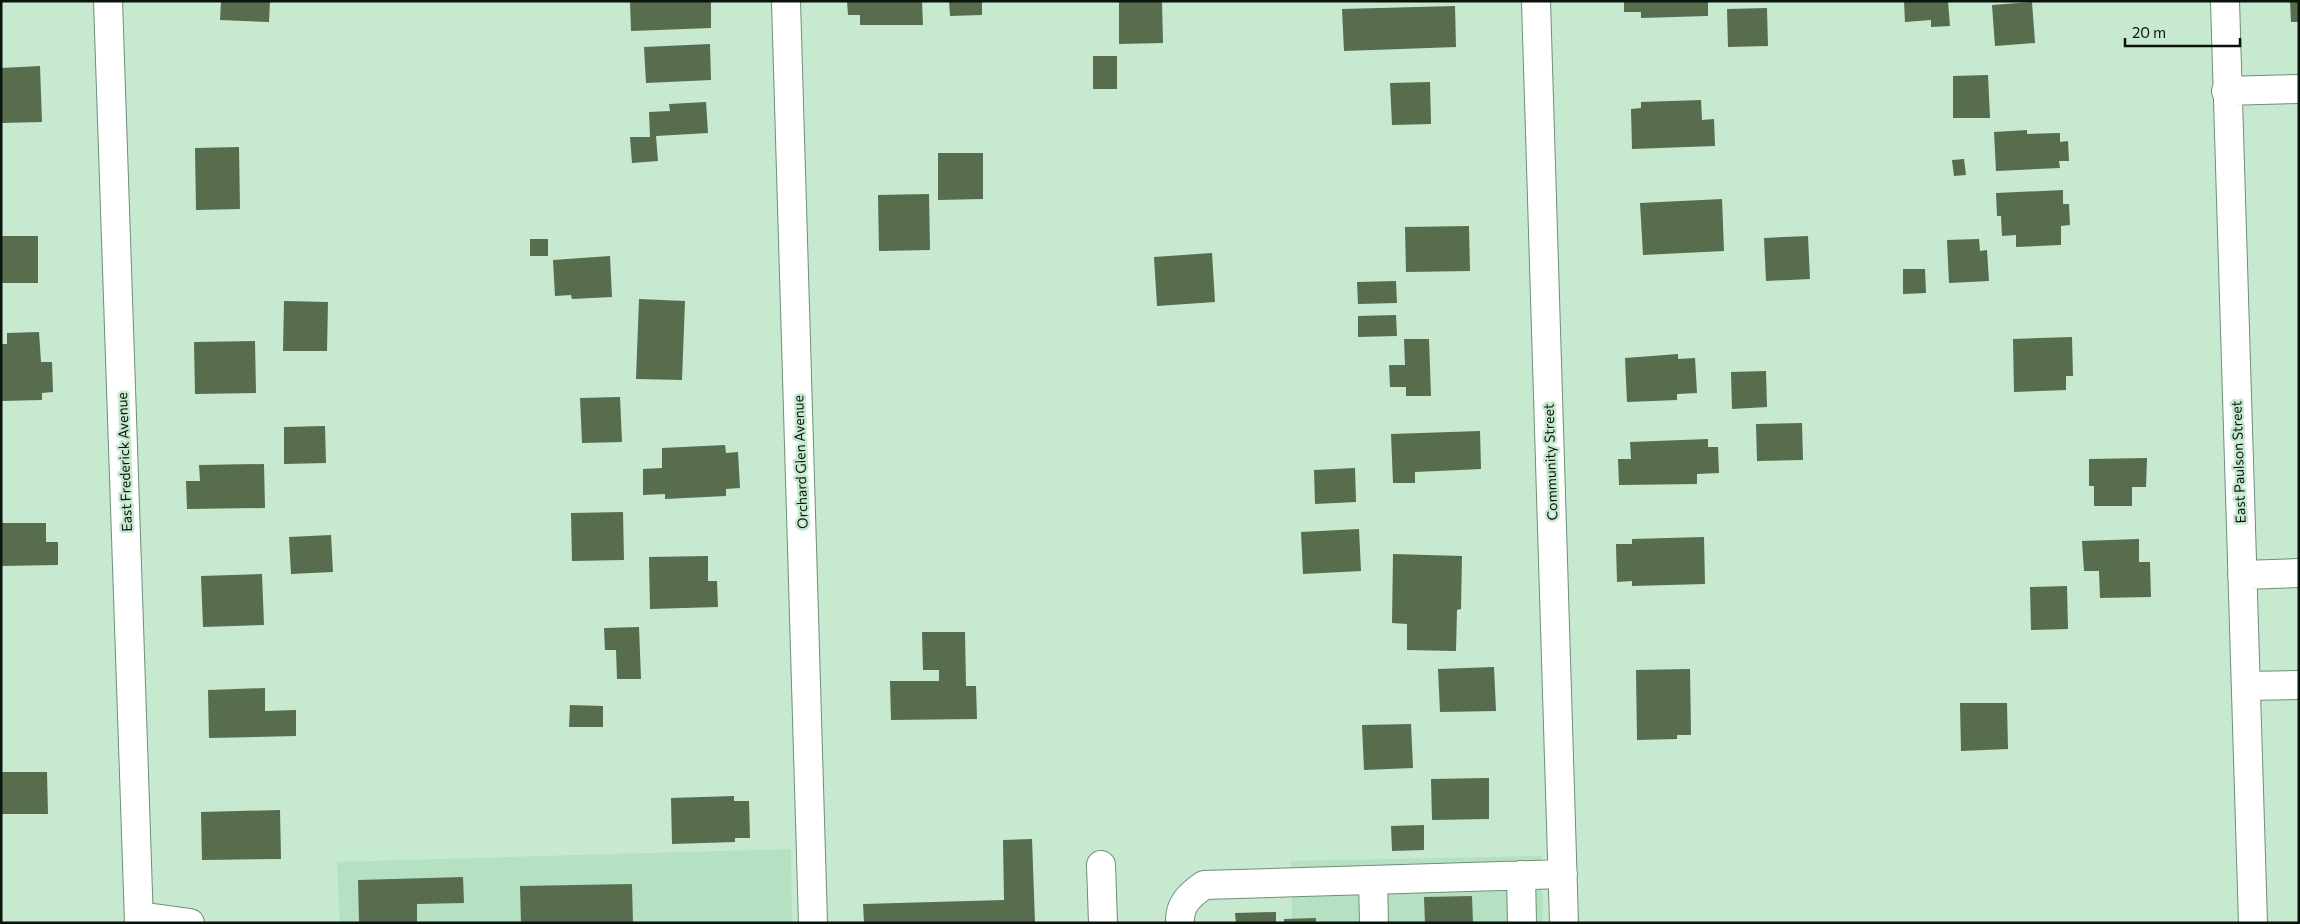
<svg xmlns="http://www.w3.org/2000/svg" width="2300" height="924" viewBox="0 0 2300 924" font-family="Commissioner,sans-serif">
  <style>
    .built { fill: #b6e0c2 }
    .building { fill: #586c4e }
    .lines { fill: none; stroke-linecap: round; stroke-linejoin: round }
    .minor-casing { stroke: #6e8f78; stroke-width: 30 }
    .minor { stroke: #fff; stroke-width: 28 }
    .labels { text-anchor: middle; dominant-baseline: central; stroke-width: 5; stroke-linejoin: round; paint-order: stroke }
    .street-label { font-size: 14px; fill: #08140c; stroke: #c6e9d0 }
  </style>
  <rect width="100%" height="100%" fill="#c6e9d0"/>
  <!-- built -->
  <path class="built" d="M791,849L792,923H340L337,862Z
    M1542,856L1543,923H1292L1291,861Z"/>
  <!-- building -->
  <path class="building" d="M221,1H270L269,22L220,20Z
    M630,1H711V28L631,31Z
    M847,1H922L923,25H860V15H848Z
    M949,1H982V15L950,16Z
    M1119,1H1162L1163,43L1119,44Z
    M1624,1H1708V16L1641,18V12H1624Z
    M1904,1H1948L1950,26L1931,27V20L1905,22Z
    M2290,1H2299V22H2291Z
    M2032,2L2035,43L1995,46L1992,5Z
    M1455,6L1456,47L1344,51L1342,9Z
    M1767,8L1768,46L1728,47L1727,9Z
    M710,44L711,80L646,83L644,47Z
    M1093,56H1117V89H1093Z
    M40,66L42,122L1,123V68Z
    M1988,75L1990,118H1953V76Z
    M1430,82L1431,124L1392,125L1390,83Z
    M1701,100L1702,120L1714,119L1715,146L1632,149L1631,109L1641,108V102Z
    M706,102L708,133L656,136L658,161L632,163L630,137H650L649,112L670,111L669,104Z
    M2027,130V134L2060,133V142L2068,141L2069,161H2059L2060,168L1996,171L1994,132Z
    M239,147L240,209L196,210L195,148Z
    M938,153H983V199L938,200Z
    M1964,159L1966,175L1954,176L1952,160Z
    M2063,190V204H2069L2070,225L2061,226V245L2016,247V235L2002,236L2001,216H1997L1996,193Z
    M929,194L930,250L879,251L878,195Z
    M1722,199L1724,251L1643,255L1640,203Z
    M1469,226L1470,271L1406,272L1405,227Z
    M1,236H38V283H1Z
    M1808,236L1810,279L1766,281L1764,238Z
    M530,239H548V256H530Z
    M1979,239L1980,251L1987,250L1989,281L1949,283L1947,240Z
    M1212,253L1215,302L1157,306L1154,257Z
    M610,256L612,297L572,299L571,295L555,296L553,260Z
    M1903,269H1925L1926,293L1903,294Z
    M1396,281L1397,303L1358,304L1357,282Z
    M639,299L685,301L682,380L636,379Z
    M284,301L328,302L327,351H283Z
    M1396,315L1397,336L1358,337V316Z
    M39,332L41,362H52L53,392L42,393V400L1,401V344H7V333Z
    M2072,337L2073,376H2066V390L2014,392L2013,339Z
    M1404,339H1429L1431,396H1406V387H1390L1389,365H1405Z
    M255,341L256,393L195,394L194,342Z
    M1678,354V359L1695,358L1697,393L1677,394V400L1627,402L1625,358Z
    M1766,371L1767,407L1732,409L1731,372Z
    M620,397L622,442L582,443L580,398Z
    M1802,423L1803,460L1757,461L1756,424Z
    M325,426L326,463L284,464V427Z
    M1480,431L1481,469L1415,472V483H1393L1391,434Z
    M1708,439V447H1718L1719,473L1697,474V484L1619,485L1618,459H1631L1630,442Z
    M725,445L726,453L738,452L740,488L726,489V496L665,499V494L643,495V469L662,468V448Z
    M2147,458L2146,487H2132V506H2094V486H2089V459Z
    M264,464L265,508L187,509L186,481H200L199,465Z
    M1355,468L1356,502L1315,504L1314,470Z
    M623,512L624,560L572,561L571,513Z
    M1,523H46V542H58V565L1,566Z
    M1359,529L1361,571L1303,574L1301,532Z
    M331,535L333,572L291,574L289,537Z
    M1704,537L1705,584L1632,586V581L1617,582L1616,544H1632V539Z
    M2139,539V562H2150L2151,597L2100,598L2099,571H2084L2082,541Z
    M1393,554L1462,556L1461,609L1457,610L1456,651L1407,650V624L1392,623Z
    M708,556V581H717L718,607L650,609L649,557Z
    M262,574L264,625L203,627L201,576Z
    M2067,586L2068,629L2031,630L2030,587Z
    M639,627L641,679H617L616,650H605L604,628Z
    M922,632H965L966,686H976L977,719L891,720L890,681H939V670H923Z
    M1494,667L1496,711L1440,712L1438,669Z
    M1690,669L1691,735H1677V739L1637,740L1636,670Z
    M265,688V711L296,710V736L209,738L208,690Z
    M1960,703H2007L2008,749L1961,751Z
    M570,705L603,706V727H569Z
    M1411,724L1413,768L1364,770L1362,725Z
    M1,772H47L48,814H1Z
    M1489,778V819L1432,820L1431,779Z
    M734,796V801H749L750,838H735V842L672,844L671,798Z
    M280,810L281,859L202,860L201,812Z
    M1424,825V850L1392,851L1391,826Z
    M1032,839L1035,923H864L863,904L1004,900L1003,840Z
    M463,877L464,903L417,904V923H359L358,880Z
    M632,884L633,923H521L520,886Z
    M1472,896L1473,923H1425L1424,897Z
    M1276,912V923H1236L1235,913Z
    M1316,918V923H1284V919Z"/>
  <g class="lines">
    <defs>
      <path id="minor" d="M108,1L139,923
        M786,1L813,923
        M1536,1L1564,923
        M2225,1L2253,923
        M2226,91L2299,89
        M2242,575L2299,573
        M2246,686L2299,685
        M1101,865L1103,923
        M1521,875L1522,923
        M1373,880L1374,923
        M139,916L190,923
        M1180,923C1179,904 1190,895 1204,885L1563,874"/>
    </defs>
    <!-- minor casing -->
    <use href="#minor" class="minor-casing"/>
    <!-- minor -->
    <use href="#minor" class="minor"/>
  </g>
  <g class="labels">
    <!-- street labels -->
    <g class="street-label">
      <text transform="translate(124 462) rotate(-92)">East Frederick Avenue</text>
      <text transform="translate(800 462) rotate(-92)">Orchard Glen Avenue</text>
      <text transform="translate(1550 462) rotate(-92)">Community Street</text>
      <text transform="translate(2238 462) rotate(-92)">East Paulson Street</text>
    </g>
  </g>
  <!-- border -->
  <rect width="2300" height="924" fill="none" stroke="#08140c" stroke-width="5"/>
  <!-- scale -->
  <path d="M2125 38v8h115v-8" fill="none" stroke="#08140c" stroke-width="2.5"/>
  <text x="2132" y="38" font-size="15" fill="#08140c" stroke="#c6e9d0" stroke-width="4" paint-order="stroke">20 m</text>
</svg>
